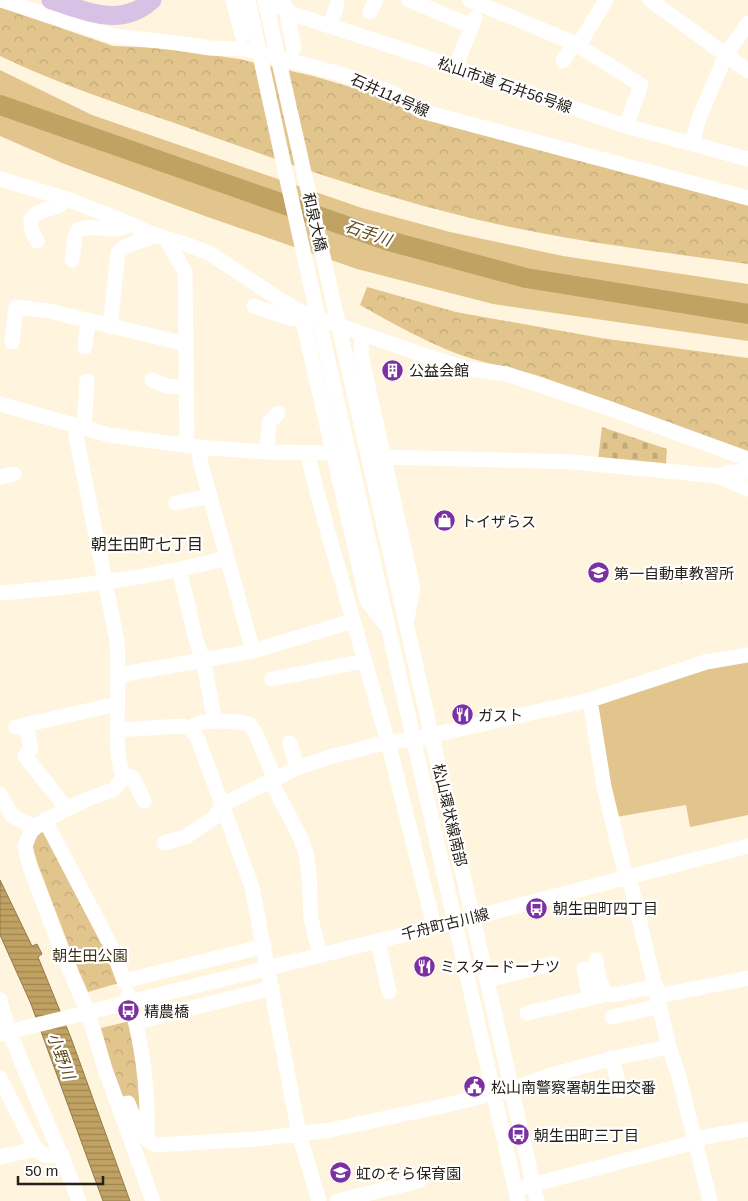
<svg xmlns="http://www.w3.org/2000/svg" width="748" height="1201" viewBox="0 0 748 1201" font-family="Arial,'Noto Sans JP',sans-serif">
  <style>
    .grass { fill: #e1c58d }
    .cemetery { fill: url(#cemetery-stones) }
    .park { fill: url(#park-crowns) }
    .water { fill: url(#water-rules); stroke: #927b4d }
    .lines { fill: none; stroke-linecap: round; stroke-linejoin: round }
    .river { stroke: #c0a263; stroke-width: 20 }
    .minor { stroke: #fff; stroke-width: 15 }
    .major { stroke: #d7c2e5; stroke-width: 19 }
    .labels { text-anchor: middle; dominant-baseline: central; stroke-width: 4.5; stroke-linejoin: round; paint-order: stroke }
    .street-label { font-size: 15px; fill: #252119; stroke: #fff }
    .poi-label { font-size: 15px; fill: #252119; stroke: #fff; text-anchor: start }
    .park-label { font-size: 15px; fill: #3f3115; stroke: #fff }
    .water-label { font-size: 16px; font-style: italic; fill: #5f4a19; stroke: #fff }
    .neighbourhood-label { font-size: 16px; fill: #252119; stroke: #fff }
  </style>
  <defs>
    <pattern id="cemetery-stones" width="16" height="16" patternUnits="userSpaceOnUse" patternTransform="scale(1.25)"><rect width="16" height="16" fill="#e1c58d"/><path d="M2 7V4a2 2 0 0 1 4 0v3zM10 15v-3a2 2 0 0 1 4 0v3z" fill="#c1a979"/></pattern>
    <pattern id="park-crowns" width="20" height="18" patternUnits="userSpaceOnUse" patternTransform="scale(1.25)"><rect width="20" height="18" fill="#e1c58d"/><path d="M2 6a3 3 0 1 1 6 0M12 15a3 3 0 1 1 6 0" fill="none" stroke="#c1a979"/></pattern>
    <pattern id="water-rules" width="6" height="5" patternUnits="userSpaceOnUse" patternTransform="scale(1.25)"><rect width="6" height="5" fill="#c0a263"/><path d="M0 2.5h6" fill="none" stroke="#9c8451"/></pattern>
  </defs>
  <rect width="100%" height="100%" fill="#fff4dd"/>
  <!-- grass -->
  <path class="grass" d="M0,70L92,115L362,208L450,232L563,256L748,284V341L493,304L357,269L202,215L62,163L0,136Z
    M748,659V815L690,827L686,805L616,817L596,706L696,669Z"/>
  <!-- cemetery -->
  <path class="cemetery" d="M602,427L667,449L666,464L598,460Z"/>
  <!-- park -->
  <path class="park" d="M0,7L113,46L162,48L239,59L313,76L748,204V264C646,250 543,238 443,211C355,188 269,157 183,126C122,105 58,84 0,56Z
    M367,287L456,312L601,338L748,358V452C680,426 611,401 542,377C514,368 485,364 458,354C424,341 392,323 360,305Z
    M40,832L49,833L106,950L119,983L88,992L73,957L31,846L34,836Z
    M130,1021L134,1026L142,1127L120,1098L101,1028Z"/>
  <!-- water -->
  <path class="water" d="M0,880L32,946L37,944L42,954L38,957L71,1038L130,1201H103L31,1004L0,935Z"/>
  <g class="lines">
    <!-- river -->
    <path class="river" d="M0,105L389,241L526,278L748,314"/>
    <!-- minor -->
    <path class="minor" d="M1,0L113,36L177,43L210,48L246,49L296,62L344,75L393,93L421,111L748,198
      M233,0L242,35
      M248,0L288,184L518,1201
      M265,0L537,1201
      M266,0C276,3 283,10 293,14L413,53L626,126L748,159
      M409,0L472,26
      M470,0L574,43L641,85L626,126
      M650,0L748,71
      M285,5L294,48
      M370,12L376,0
      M330,25L337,5
      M578,46L606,0
      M563,61L574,43
      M455,68L475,18
      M692,143L699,118L726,55L748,23
      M0,179L67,199L121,220L155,235L188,245L209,253L279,299L301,312L429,357L470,369L507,374L605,407L748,459
      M166,239L185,272L187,445
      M37,241C16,205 52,216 67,199
      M72,260L75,236L78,230C95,222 115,236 130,224
      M254,306L292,319L297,310
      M301,312L367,600L384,623
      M110,327L118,253C126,242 143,242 155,235
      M362,334L361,355L413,588L407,618
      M12,342L16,307L49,311L186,344
      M85,347L88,322
      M152,380L167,386L186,388
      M0,404L109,435L198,447L267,452L334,453
      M76,426V436L117,641C119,678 116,715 118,751C118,760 122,769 123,778L113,790L87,799L45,820L31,831L25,846L30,867L64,957L88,1013L105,1069L153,1201
      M84,428L87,381
      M198,447L201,464L253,651
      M267,452L269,423L278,413
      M307,453L327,529L388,742L434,926
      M384,457L573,462L718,476L748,489
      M718,476L732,472H748
      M0,477L14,474
      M176,503L210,496
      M179,569L196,640L203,660L215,721
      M0,593C76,587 153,578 227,558
      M119,675L253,651L353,621
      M272,679L364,661
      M590,700L604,787L626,877
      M26,725L31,749L25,756L67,809
      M16,727L117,704
      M190,728C200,718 236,721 249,724L255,732L275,779
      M118,730L181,726L190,728L198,739L252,887L299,1134L330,1130L447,1105L512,1089L551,1075L614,1058L669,1047
      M290,743L297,768
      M123,778L131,777L134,780L144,801
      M271,781L300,837L306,853L309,873L311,919L320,955
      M0,794L12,816L35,827
      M45,820L112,948L124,981L257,948L264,945
      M164,843L187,836L215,817L222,805L297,768L333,756L388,742L414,739L590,700L706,662L748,655
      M629,876L669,1047L678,1073L710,1201
      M378,941L389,992
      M596,960C598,971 599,986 608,994
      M584,969L590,998
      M487,980L552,964
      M128,994C143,1045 148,1086 147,1139
      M658,996L748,978
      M0,1000C4,1020 13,1039 20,1058C39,1106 61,1152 79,1201
      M527,1013L608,994L614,995L656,986
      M612,1017L660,1006
      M136,1022L272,988
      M0,1034L455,922L748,846
      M612,1058L620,1091
      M0,1078L34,1146C44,1158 47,1156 62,1154
      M118,1105L128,1103C135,1119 139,1137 156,1145L256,1139L299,1134L319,1201
      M0,1157L36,1149
      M524,1187L684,1145L705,1137L748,1129
      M337,1201L419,1181"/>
    <!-- major -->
    <path class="major" d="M51,0C77,8 108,23 135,11C141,9 147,4 152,0"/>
  </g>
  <!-- icons -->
  <defs>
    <symbol id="building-disc" viewBox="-11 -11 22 22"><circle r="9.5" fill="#7c31a3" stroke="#fff"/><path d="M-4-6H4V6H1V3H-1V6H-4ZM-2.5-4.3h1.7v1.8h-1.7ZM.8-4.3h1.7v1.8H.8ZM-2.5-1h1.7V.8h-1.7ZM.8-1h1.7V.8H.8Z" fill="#fff"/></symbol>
    <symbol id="shop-disc" viewBox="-11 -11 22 22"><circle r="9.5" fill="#7c31a3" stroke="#fff"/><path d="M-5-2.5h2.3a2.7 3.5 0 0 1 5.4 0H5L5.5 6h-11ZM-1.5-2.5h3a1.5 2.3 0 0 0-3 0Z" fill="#fff"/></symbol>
    <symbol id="school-disc" viewBox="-11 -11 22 22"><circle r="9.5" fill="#7c31a3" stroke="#fff"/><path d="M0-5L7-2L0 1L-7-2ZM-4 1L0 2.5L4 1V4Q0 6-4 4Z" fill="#fff"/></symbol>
    <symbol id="restaurant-disc" viewBox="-11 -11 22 22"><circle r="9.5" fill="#7c31a3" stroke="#fff"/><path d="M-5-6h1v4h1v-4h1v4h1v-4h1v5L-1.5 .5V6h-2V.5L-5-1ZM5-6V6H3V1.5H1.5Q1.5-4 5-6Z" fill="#fff"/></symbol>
    <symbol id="bus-disc" viewBox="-11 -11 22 22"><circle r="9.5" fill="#7c31a3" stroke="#fff"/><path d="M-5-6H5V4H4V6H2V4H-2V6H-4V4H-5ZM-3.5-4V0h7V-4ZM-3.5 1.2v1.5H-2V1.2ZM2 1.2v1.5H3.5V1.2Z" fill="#fff"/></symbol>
    <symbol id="civic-disc" viewBox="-11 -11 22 22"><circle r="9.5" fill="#7c31a3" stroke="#fff"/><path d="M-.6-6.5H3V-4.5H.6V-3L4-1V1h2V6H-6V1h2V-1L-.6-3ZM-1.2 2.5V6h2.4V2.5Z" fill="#fff"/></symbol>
  </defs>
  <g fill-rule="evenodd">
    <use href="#building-disc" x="380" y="358" width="25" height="25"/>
    <use href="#shop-disc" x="432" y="508" width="25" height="25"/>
    <use href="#school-disc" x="586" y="560" width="25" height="25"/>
    <use href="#restaurant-disc" x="450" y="702" width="25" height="25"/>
    <use href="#bus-disc" x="524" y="896" width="25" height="25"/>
    <use href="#restaurant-disc" x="412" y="954" width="25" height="25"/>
    <use href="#bus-disc" x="116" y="998" width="25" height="25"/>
    <use href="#civic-disc" x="462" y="1074" width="25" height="25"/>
    <use href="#bus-disc" x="506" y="1122" width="25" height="25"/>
    <use href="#school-disc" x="328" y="1160" width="25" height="25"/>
  </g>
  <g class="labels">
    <!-- street labels -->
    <g class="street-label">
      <text transform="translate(505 85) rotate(19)">松山市道 石井56号線</text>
      <text transform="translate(390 95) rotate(24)">石井114号線</text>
      <text transform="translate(315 222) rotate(77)">和泉大橋</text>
      <text transform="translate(450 815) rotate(77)">松山環状線南部</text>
      <text transform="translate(445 924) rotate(-14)">千舟町古川線</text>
    </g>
    <!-- poi labels -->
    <g class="poi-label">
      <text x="409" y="370">公益会館</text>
      <text x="461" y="521">トイザらス</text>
      <text x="614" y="573">第一自動車教習所</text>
      <text x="478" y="715">ガスト</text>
      <text x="553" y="908">朝生田町四丁目</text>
      <text x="440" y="966">ミスタードーナツ</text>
      <text x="144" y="1011">精農橋</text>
      <text x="491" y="1087">松山南警察署朝生田交番</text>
      <text x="534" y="1135">朝生田町三丁目</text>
      <text x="356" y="1173">虹のそら保育園</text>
    </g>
    <!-- park labels -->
    <g class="park-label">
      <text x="90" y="955">朝生田公園</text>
    </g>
    <!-- water labels -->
    <g class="water-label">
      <text transform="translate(368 233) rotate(19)">石手川</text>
      <text transform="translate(61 1056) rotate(69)">小野川</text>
    </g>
    <!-- neighbourhood labels -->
    <g class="neighbourhood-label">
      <text x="147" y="544">朝生田町七丁目</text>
    </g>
  </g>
  <!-- scale -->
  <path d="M18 1176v8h85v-8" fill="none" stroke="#252119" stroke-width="2.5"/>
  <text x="25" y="1176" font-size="15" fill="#252119" stroke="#ffffff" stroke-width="4" paint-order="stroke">50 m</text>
</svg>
